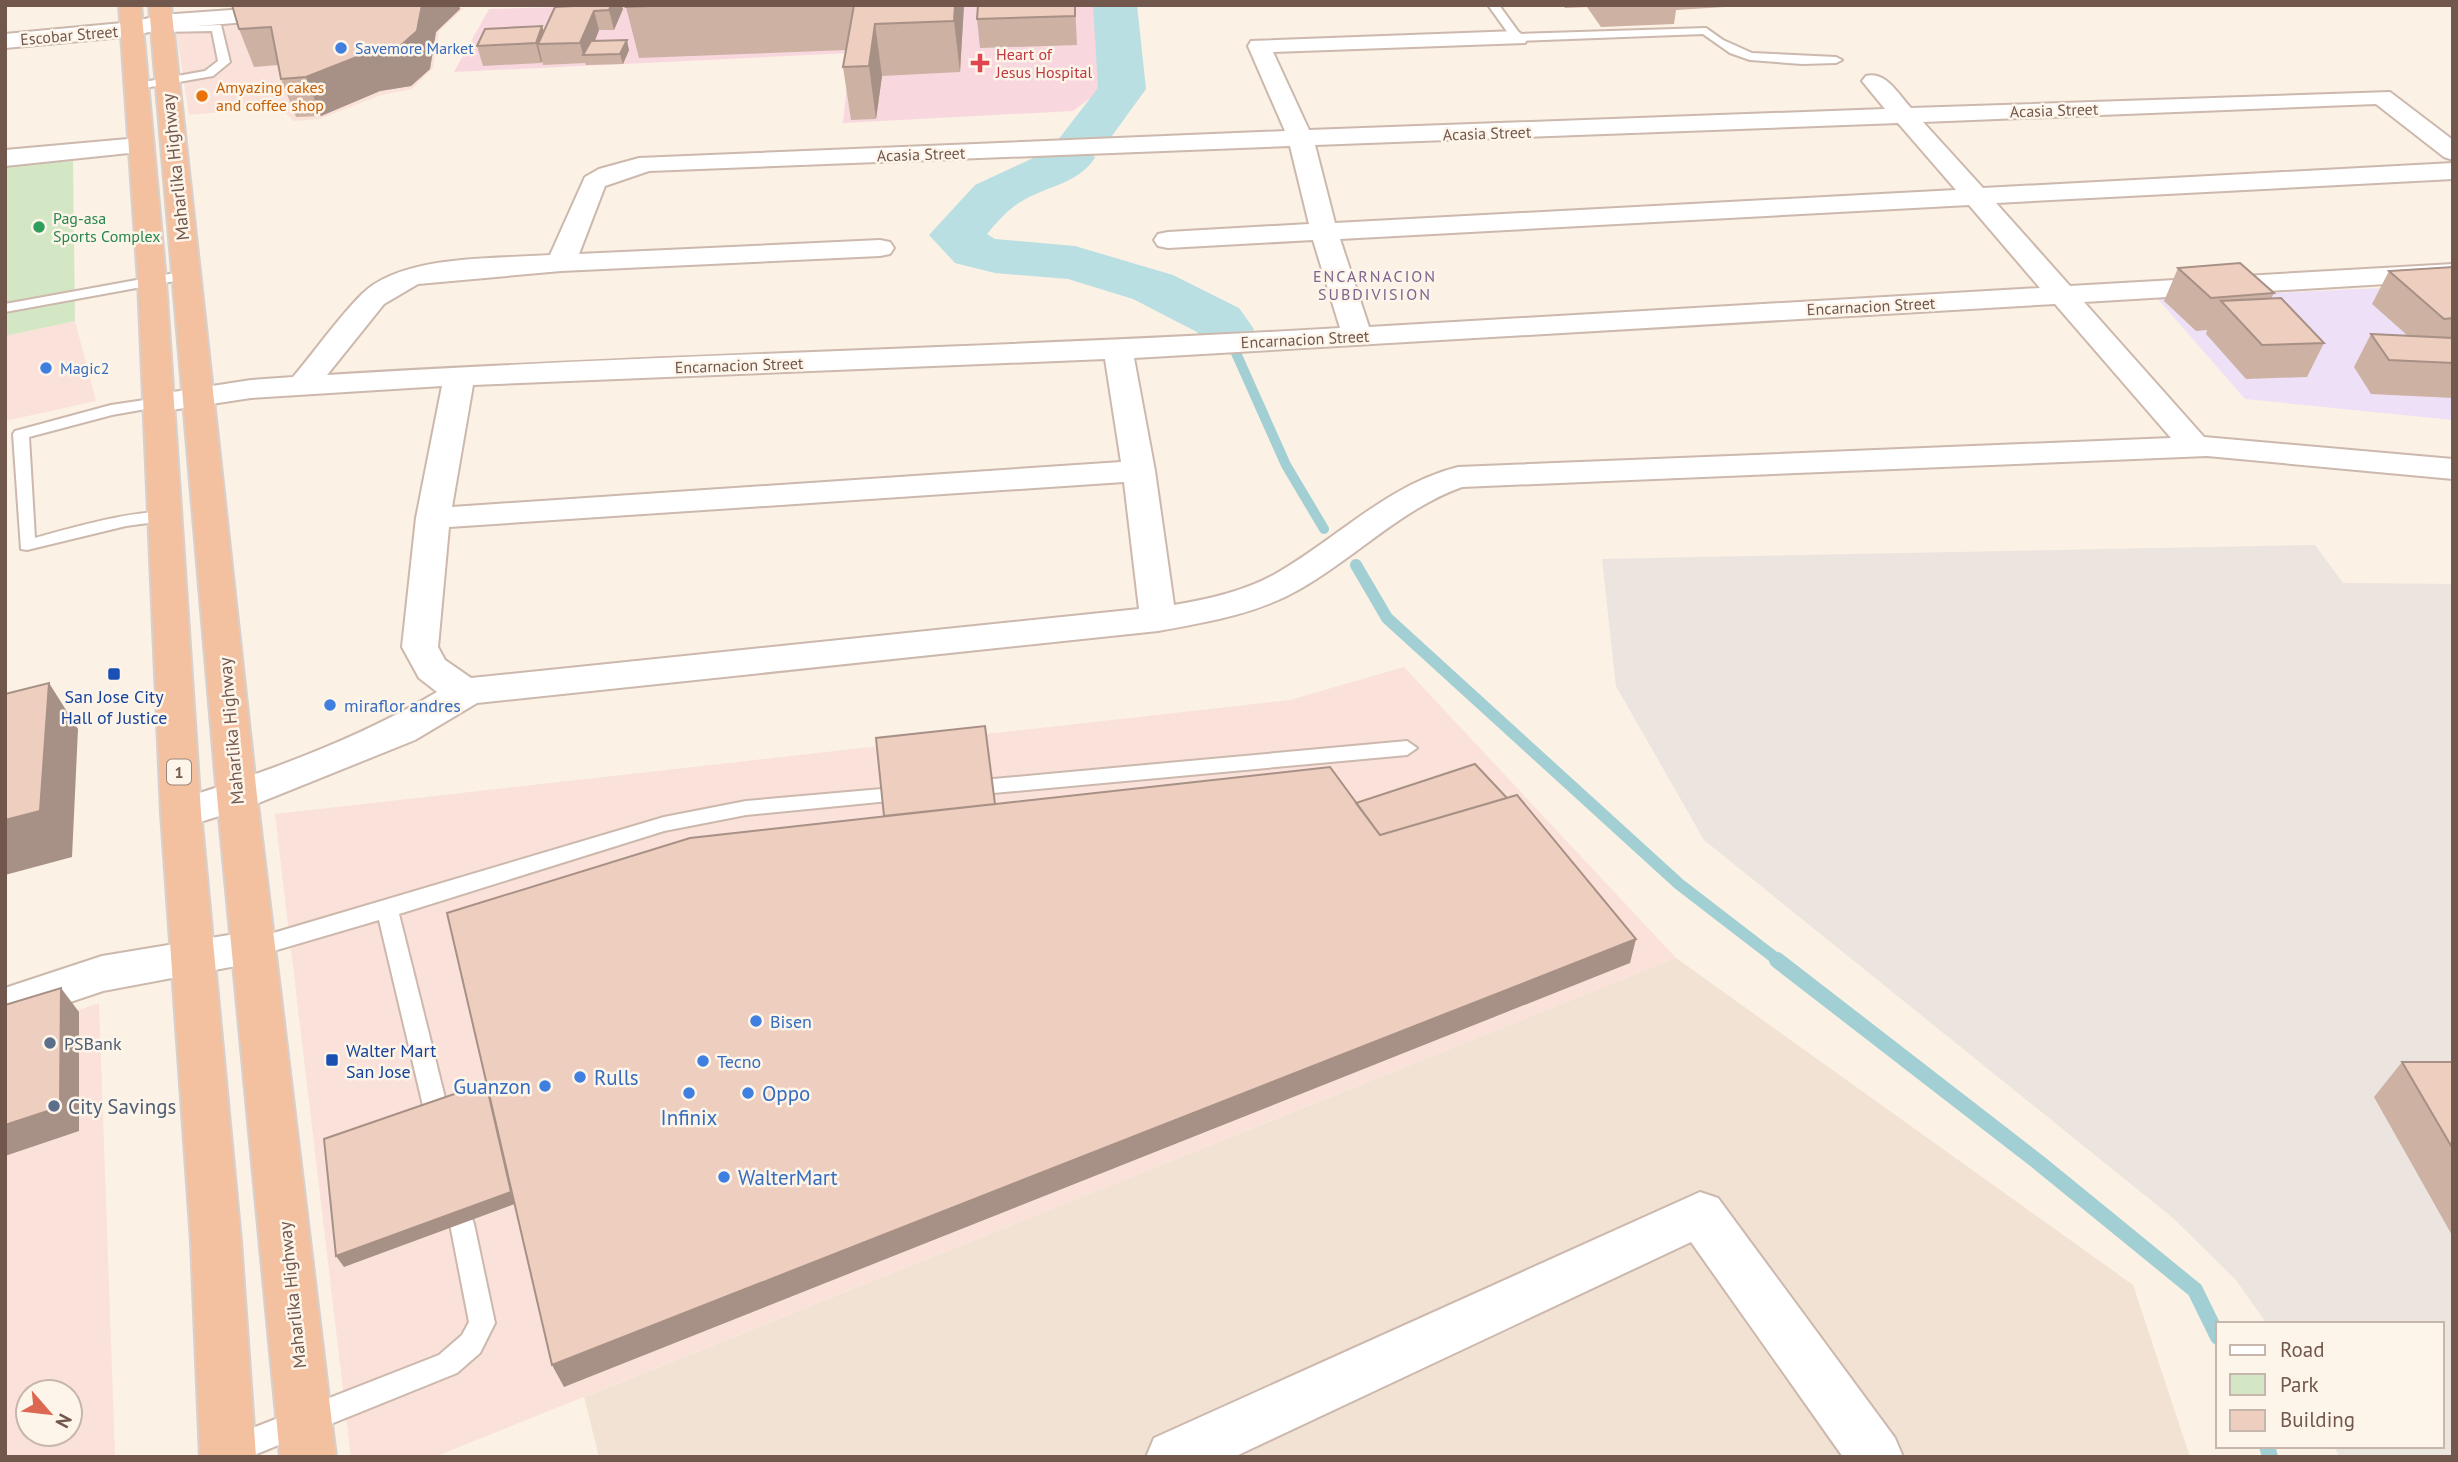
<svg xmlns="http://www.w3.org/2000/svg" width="2458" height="1462" viewBox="0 0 2458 1462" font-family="'PT Sans',sans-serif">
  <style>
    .residential { fill: #f2e2d3 }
    .commercial { fill: #fae1d9; fill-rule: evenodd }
    .industrial { fill: #ebe4df }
    .education { fill: #eee1f7 }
    .medical { fill: #f8d8de }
    .green { fill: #d4e7c4 }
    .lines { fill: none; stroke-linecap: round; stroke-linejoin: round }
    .stream-far2 { stroke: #a1cfd4; stroke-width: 10 }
    .stream-far1 { stroke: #a1cfd4; stroke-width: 12 }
    .stream { stroke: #a1cfd4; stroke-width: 16 }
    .river { fill: #badfe3; fill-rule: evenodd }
    .service-casing { stroke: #ccb8ac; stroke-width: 4 }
    .minor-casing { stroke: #ccb8ac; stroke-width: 4 }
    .tertiary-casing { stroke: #ccb8ac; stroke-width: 4 }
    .trunk-casing { stroke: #d8d0cd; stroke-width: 4 }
    .service { fill: #fff; fill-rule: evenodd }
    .minor { fill: #fff; fill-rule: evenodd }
    .tertiary { fill: #fff; fill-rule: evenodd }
    .trunk { fill: #f3c0a0; fill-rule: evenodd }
    .wall { fill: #cdb1a3 }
    .shaded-wall { fill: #a79085 }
    .building { fill: #eecebe; stroke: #a79085; stroke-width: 2 }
    .shop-dot { fill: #3f7fe0; stroke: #fef5ea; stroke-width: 2.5 }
    .health-dot { fill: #e0444e; stroke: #fef5ea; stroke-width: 2.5 }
    .food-dot { fill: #e8710a; stroke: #fef5ea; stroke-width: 2.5 }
    .leisure-dot { fill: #2e9e5b; stroke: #fef5ea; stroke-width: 2.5 }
    .transit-dot { fill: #1a4fb4; stroke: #fef5ea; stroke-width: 2.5 }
    .service-dot { fill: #5c6f8a; stroke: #fef5ea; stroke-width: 2.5 }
    .labels { text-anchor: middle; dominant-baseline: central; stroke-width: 5; stroke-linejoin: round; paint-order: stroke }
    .far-street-label { font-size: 16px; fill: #72574c; stroke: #fef5ea }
    .far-shop-label { font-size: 16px; fill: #366cbe; stroke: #fef5ea; text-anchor: start }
    .far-health-label { font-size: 16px; fill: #be3a42; stroke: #fef5ea; text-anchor: start }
    .far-food-label { font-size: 16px; fill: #c56008; stroke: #fef5ea; text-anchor: start }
    .far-leisure-label { font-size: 16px; fill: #27864d; stroke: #fef5ea; text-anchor: start }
    .far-neighbourhood-label { font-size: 16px; letter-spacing: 2px; fill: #7d638e; stroke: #fef5ea }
    .shield { fill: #fef5ea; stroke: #9c867b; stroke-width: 2 }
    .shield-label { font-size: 16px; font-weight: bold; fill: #72574c }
    .street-label { font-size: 18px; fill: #72574c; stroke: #fef5ea }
    .transit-label { font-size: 18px; fill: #164399; stroke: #fef5ea }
    .shop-label { font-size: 18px; fill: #366cbe; stroke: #fef5ea; text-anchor: start }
    .service-label { font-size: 18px; fill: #4e5e75; stroke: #fef5ea; text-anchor: start }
    .near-shop-label { font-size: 21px; fill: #366cbe; stroke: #fef5ea; text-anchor: start }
    .near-service-label { font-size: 21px; fill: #4e5e75; stroke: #fef5ea; text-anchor: start }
  </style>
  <rect width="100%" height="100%" fill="#fbf1e4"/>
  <!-- residential -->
  <path class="residential" d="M1676,958L2133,1285L2190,1457H599L584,1397Z"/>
  <!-- commercial -->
  <path class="commercial" d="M464,8L439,31L433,68L412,89L381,95L320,119L294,121L279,107L189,115L175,24Z
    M75,321L96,401L5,421V336Z
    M1404,667L1676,958L434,1457H351L275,814L1290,700Z
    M99,1003L115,1457H5V1035ZM28,1392H70V1434H28Z"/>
  <!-- industrial -->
  <path class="industrial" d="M2315,545L2343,583L2453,584V1457H2339L2334,1446H2442V1324H2267L2236,1280L2173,1218L1704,840L1616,686L1602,559Z"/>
  <!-- education -->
  <path class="education" d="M2453,285V420L2245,399L2157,298Z"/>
  <!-- medical -->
  <path class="medical" d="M624,5H1101L1113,81L1073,111L843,123L850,53L454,72L489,9Z"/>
  <!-- green -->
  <path class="green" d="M73,161L75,321L5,336V166Z"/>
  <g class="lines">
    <!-- stream-far2 -->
    <path class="stream-far2" d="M1236,353L1286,465L1324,529"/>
    <!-- stream-far1 -->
    <path class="stream-far1" d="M1356,565L1387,618L1679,884L1779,961"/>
    <!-- stream -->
    <path class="stream" d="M1777,960L2038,1162L2195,1290L2218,1337
      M2267,1446L2270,1457"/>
    <!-- river -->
    <path class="river" d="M1093,5H1137L1146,89L1101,151L1092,153L1095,158C1077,184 1050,185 1024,200C1009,208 998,221 987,234L995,239L1075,246L1173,275L1239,308L1254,329L1246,341C1227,346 1210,349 1197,332L1133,299L1068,279L995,273L955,263L929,235L975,185L1061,145L1058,140L1098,88Z"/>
    <defs>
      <path id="service" d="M1488,5H1499L1520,34L1706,28L1723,40L1752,53L1836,57L1842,60L1836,63L1802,64L1750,60L1730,53L1703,34L1517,41L1513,40Z
        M221,25L230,62L213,76L133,90V84L205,71L218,61L212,31L162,32L158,31V27Z
        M186,271L193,275L191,278L5,312V304Z
        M158,398L166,403L163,406L112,415L29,437L35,538C57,532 159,502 172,516L170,520L126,526L27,550L21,549L13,434L15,431L111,405Z
        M1407,741L1417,748L1407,755L993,793L983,786L993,779Z
        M882,789L889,791L892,796L889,801L746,815L664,831L399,914L449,1114L445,1121L437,1124L429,1121L425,1114L379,920L253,957L245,954L242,948L245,942L253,939L664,817L746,801Z
        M462,1213L471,1216L474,1224L495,1323L480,1353L457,1373L249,1457H221L218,1450L222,1440L439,1355L462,1335L469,1322L450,1224L453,1216Z"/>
      <path id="minor" d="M287,6L295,8L298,13L295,18L161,29L150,22L161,15Z
        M1517,31L1528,38L1525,43L1273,52L1309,130L1885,109L1862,81L1866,76C1886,71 1898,94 1911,108L2390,92L2453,140V160L2444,157L2376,104L1923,122L1983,188L2453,163V179L1996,203L2070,286L2453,264V280L2084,302L2204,437L2453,459V479L2207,456L1462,487C1401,509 1356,557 1300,589C1257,614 1207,622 1158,631L477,703L415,740L251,806L181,828L167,823L161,813L167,803C259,775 354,741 437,692L419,678L402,647L416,518L442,386L251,398L158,412L147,410L143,403L147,396L251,380L293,377C316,350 337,319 362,294C402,254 497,259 550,255L585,177L599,169L639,158L1285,131L1248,46L1251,41ZM1898,123L1956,190L1335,223L1315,145ZM1290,146L1309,224L1168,232L1158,234L1154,240L1158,246L1168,248L1313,240L1340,328C1002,348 664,354 327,375L384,304L418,284L561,271L880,256L890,254L894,248L890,242L880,240L579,254L605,186L649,171ZM1969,205L2040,288L1369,327L1340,239ZM2055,304L2171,438L1458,467C1387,485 1338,538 1277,573C1245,591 1210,599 1174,605L1155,471L1134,358ZM1105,359L1121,462L452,507L473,385ZM1124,482L1139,609L471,678L445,660L438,647L449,527Z
        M139,138L148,141L152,146L148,151L5,166V150Z
        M253,931L268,936L275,948L268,960L103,991L5,1024V988L102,956Z
        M1700,1192L1718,1198L1895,1438L1903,1457H1843L1691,1242L1234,1457H1146L1154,1438Z"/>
      <path id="tertiary" d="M161,15L169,17L172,22L169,27L133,36L5,48V34L133,22Z"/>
      <path id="trunk" d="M119,5H141L166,281L201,813L241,1241L256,1457H200L191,1241L161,813L138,281Z
        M149,5H171L257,796L336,1457H280L217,796Z"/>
    </defs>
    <!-- service casing -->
    <use href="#service" class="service-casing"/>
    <!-- minor casing -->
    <use href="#minor" class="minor-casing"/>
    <!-- tertiary casing -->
    <use href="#tertiary" class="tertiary-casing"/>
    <!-- trunk casing -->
    <use href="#trunk" class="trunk-casing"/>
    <!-- service -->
    <use href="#service" class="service"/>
    <!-- minor -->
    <use href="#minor" class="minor"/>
    <!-- tertiary -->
    <use href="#tertiary" class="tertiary"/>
    <!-- trunk -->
    <use href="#trunk" class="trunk"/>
  </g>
  <!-- wall -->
  <path class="wall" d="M232,5H459L460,9L436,32L430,69L411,86L380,91L321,116L296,117L281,79L278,65L254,67L239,29Z
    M675,5H964L960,72L882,76L876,119L851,120L843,67L846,50L639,58L626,7Z
    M1075,5L1077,45L980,48L977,19Z
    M1563,5H1757L1676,10L1674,24L1601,27L1587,7L1565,8Z
    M555,7L623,9L614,30H599L595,41L629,50L623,64L586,65L585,63L543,65L542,61L541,63L483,66L477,46L542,26L544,31Z
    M2453,267V398L2371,394L2354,367L2371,334L2408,336L2372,304L2389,271Z
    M2178,268L2274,293L2271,299L2324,343L2307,377L2246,379L2206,334L2207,330L2196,331L2164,301Z
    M2402,1062H2453V1237L2374,1097Z"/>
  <!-- shaded-wall -->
  <path class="shaded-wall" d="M422,5H459L460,9L436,32L430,69L411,86L380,91L321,116L306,77Z
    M611,5H622L623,9L614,30L609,10Z
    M955,5H964L960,72L954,21Z
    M594,11L599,30L589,55H583L580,43Z
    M875,24L882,76L876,119L869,66Z
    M542,26L547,44H538L542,61L541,63L536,43Z
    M627,40L629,50L623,64L620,54Z
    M49,683L78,729L72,857L5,875V820Z
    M1636,939L1630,963L564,1387L552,1365Z
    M61,988L79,1012V1131L5,1156V1125Z
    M514,1190L520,1202L344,1267L336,1256Z"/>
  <!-- building -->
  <path class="building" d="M232,5H422L417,31L398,48L367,53L306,77L281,79L271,27L239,29Z
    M573,5H611L609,10L594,11L580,43L538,44L555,7L573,6Z
    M627,5H674L626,7Z
    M854,5H955L954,21L875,24L869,66L843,67Z
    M978,5H1075V16L977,19Z
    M542,26L536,43L477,46L485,29Z
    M627,40L620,54L583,55L591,41Z
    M2240,263L2274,293L2211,298L2178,268Z
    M2453,267V318L2444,319L2389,271Z
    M2281,298L2324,343L2262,345L2221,301Z
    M2371,334L2453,338V363L2389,360Z
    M49,683L40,811L5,820V694Z
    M985,726L995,804L884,816L876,738Z
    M1475,764L1507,798L1380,835L1356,803Z
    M1330,767L1380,835L1517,795L1636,939L552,1365L447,913L690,838Z
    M61,988L60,1107L5,1125V1005Z
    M2402,1062H2453V1149Z
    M486,1083L511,1192L336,1256L324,1139Z"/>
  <!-- markers -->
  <g class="shop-dot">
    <circle cx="341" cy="48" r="7"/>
    <circle cx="46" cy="368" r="7"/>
    <circle cx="330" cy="705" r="7"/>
    <circle cx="756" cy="1021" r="7"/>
    <circle cx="703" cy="1061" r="7"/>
    <circle cx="580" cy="1077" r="7"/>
    <circle cx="545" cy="1086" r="7"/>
    <circle cx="689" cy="1093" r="7"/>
    <circle cx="748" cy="1093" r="7"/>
    <circle cx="724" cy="1177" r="7"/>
  </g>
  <path class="health-dot" d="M976.5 52.5h7v7h7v7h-7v7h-7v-7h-7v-7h7z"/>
  <circle class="food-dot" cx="202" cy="96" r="7"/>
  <circle class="leisure-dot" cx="39" cy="227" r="7"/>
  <g class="transit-dot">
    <rect x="107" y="667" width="14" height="14" rx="3.5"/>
    <rect x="325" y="1053" width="14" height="14" rx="3.5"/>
  </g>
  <g class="service-dot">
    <circle cx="50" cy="1043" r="7"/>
    <circle cx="54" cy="1106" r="7"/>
  </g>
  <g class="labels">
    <!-- far-street labels -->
    <g class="far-street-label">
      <text transform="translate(69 35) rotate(-5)">Escobar Street</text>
      <text transform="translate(2054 110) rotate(-2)">Acasia Street</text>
      <text transform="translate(1487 133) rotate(-2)">Acasia Street</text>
      <text transform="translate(921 154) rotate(-2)">Acasia Street</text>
      <text transform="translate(1871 306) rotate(-3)">Encarnacion Street</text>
      <text transform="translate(1305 339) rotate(-3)">Encarnacion Street</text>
      <text transform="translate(739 365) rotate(-2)">Encarnacion Street</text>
    </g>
    <!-- far-shop labels -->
    <g class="far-shop-label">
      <text x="355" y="48">Savemore Market</text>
      <text x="60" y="368">Magic2</text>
    </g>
    <!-- far-health labels -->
    <g class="far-health-label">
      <text x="996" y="54">Heart of<tspan x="996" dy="18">Jesus Hospital</tspan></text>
    </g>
    <!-- far-food labels -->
    <g class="far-food-label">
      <text x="216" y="87">Amyazing cakes<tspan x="216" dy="18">and coffee shop</tspan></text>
    </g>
    <!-- far-leisure labels -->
    <g class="far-leisure-label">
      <text x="53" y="218">Pag-asa<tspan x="53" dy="18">Sports Complex</tspan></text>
    </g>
    <!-- far-neighbourhood labels -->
    <g class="far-neighbourhood-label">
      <text x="1375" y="276">ENCARNACION<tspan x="1375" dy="18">SUBDIVISION</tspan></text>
    </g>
    <!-- shield labels -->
    <rect class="shield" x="167" y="759.5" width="24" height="25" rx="5"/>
    <g class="shield-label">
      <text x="179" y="772">1</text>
    </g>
    <!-- street labels -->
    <g class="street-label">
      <text transform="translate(175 167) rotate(-96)">Maharlika Highway</text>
      <text transform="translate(231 731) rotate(-95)">Maharlika Highway</text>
      <text transform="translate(292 1295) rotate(-96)">Maharlika Highway</text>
    </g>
    <!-- transit labels -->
    <g class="transit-label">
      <text x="114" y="696">San Jose City<tspan x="114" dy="21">Hall of Justice</tspan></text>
      <text x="346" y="1050" text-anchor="start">Walter Mart<tspan x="346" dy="21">San Jose</tspan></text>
    </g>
    <!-- shop labels -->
    <g class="shop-label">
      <text x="344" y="705">miraflor andres</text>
      <text x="770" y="1021">Bisen</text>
      <text x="717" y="1061">Tecno</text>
    </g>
    <!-- service labels -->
    <g class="service-label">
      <text x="64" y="1043">PSBank</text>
    </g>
    <!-- near-shop labels -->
    <g class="near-shop-label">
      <text x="594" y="1077">Rulls</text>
      <text x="531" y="1086" text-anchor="end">Guanzon</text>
      <text x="762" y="1093">Oppo</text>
      <text x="689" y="1117" text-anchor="middle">Infinix</text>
      <text x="738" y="1177">WalterMart</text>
    </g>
    <!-- near-service labels -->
    <g class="near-service-label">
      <text x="68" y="1106">City Savings</text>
    </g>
  </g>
  <!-- border -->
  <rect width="2458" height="1462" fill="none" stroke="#72574c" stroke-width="14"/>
  <!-- legend -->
  <rect x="2216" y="1322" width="228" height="126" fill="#fef5ea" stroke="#c6b6ab" stroke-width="2"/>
  <rect x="2230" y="1345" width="35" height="10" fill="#ffffff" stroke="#c6b6ab" stroke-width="2"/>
  <text x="2280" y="1357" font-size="21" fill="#72574c">Road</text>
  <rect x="2230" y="1374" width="35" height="21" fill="#d4e7c4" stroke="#c6b6ab" stroke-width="2"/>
  <text x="2280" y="1392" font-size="21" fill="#72574c">Park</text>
  <rect x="2230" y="1410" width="35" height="21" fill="#eecebe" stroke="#c6b6ab" stroke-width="2"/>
  <text x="2280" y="1427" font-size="21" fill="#72574c">Building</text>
  <!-- north arrow -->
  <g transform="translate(49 1413) rotate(118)"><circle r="33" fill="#fef5ea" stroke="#c6b6ab" stroke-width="2"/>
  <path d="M0-5L12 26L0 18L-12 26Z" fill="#dd6851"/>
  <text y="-10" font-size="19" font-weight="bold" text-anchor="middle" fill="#72574c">N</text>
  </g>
</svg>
